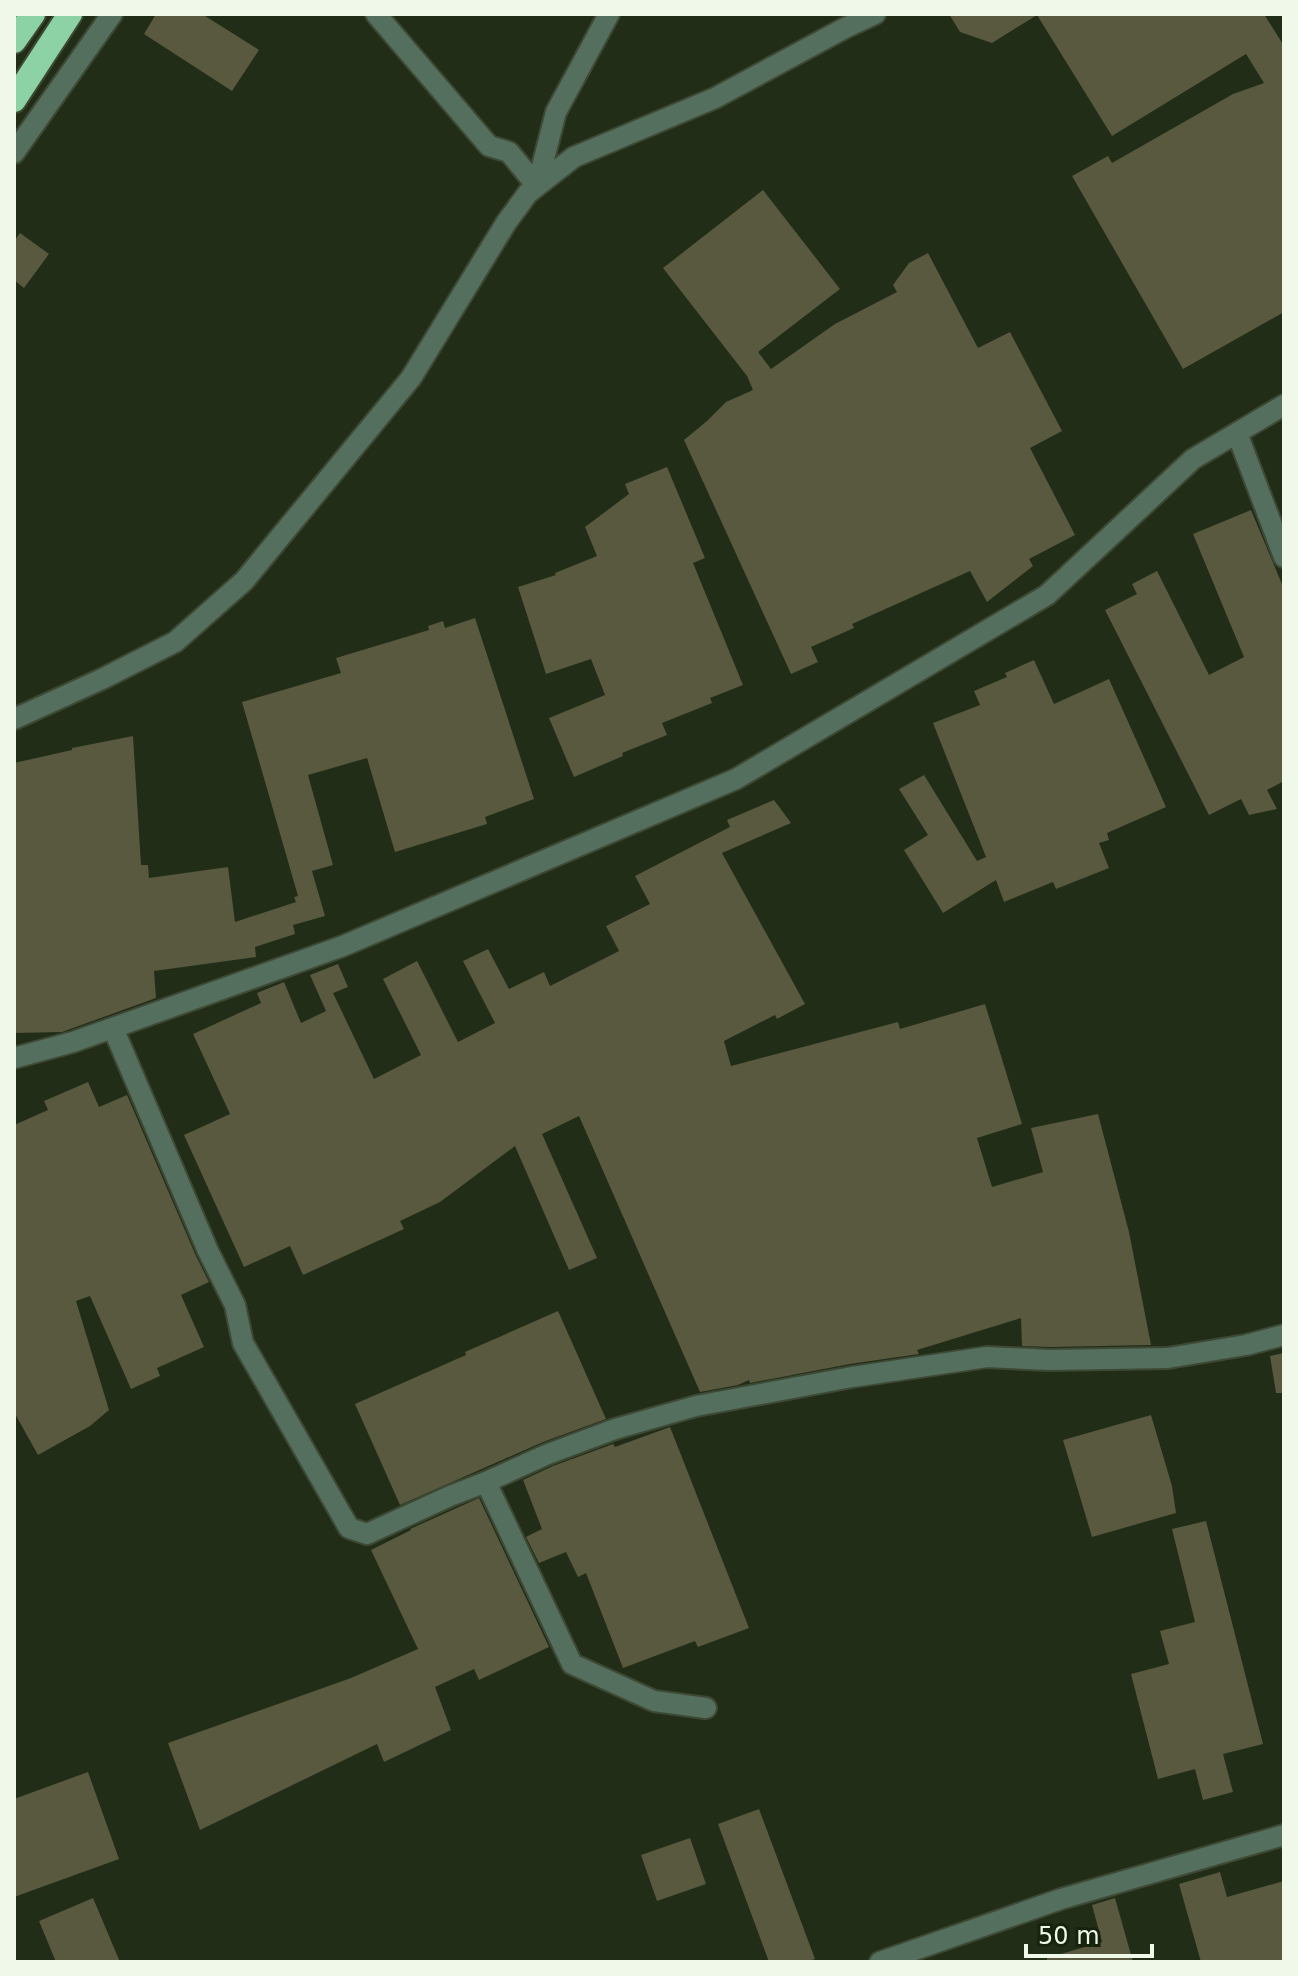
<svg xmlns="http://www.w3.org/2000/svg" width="1298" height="1976" viewBox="0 0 1298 1976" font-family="'DejaVu Sans',sans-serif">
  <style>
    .building { fill: #58593e }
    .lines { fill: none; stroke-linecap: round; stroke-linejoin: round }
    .minor-casing { stroke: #3e4935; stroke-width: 24 }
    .highway-casing { stroke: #3e4935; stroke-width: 28 }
    .minor { stroke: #546f5d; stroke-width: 20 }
    .highway { stroke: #8cd2a4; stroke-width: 24 }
  </style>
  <rect width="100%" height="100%" fill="#212d17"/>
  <!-- building -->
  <path class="building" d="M156,14H202L259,50L232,91L144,34Z
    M949,14H1264L1284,46V312L1183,369L1072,176L1108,156L1112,163L1233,94L1264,83L1246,54L1112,136L1037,15L992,43L960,32Z
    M763,190L840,289L758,352L771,369L835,324L897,292L893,285L909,263L928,253L978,348L1010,332L1062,431L1030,448L1075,535L1029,559L1033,566L987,602L970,571L852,624L854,628L811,647L818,662L791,674L684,440L707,421L726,402L753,390L747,376L663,268Z
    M20,233L49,254L24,288L14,280V241Z
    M667,467L705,558L693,563L743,685L710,698L712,703L662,723L667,735L622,753L623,756L574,777L549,718L605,695L591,659L546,674L518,587L556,575L555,573L597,556L585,527L629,494L625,484Z
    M1251,510L1284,589V781L1267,790L1277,809L1249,815L1241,799L1209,815L1105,610L1137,594L1132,584L1157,571L1209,675L1244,657L1193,534Z
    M475,618L534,799L485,817L487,824L395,852L367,758L308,775L333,865L312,871L325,916L293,925L295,934L255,947L256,957L154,971L156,998L134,1006L62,1032L14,1033V763L72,750V748L133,736L141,865H148L149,878L228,867L235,922L296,902L294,897L298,896L242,702L341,673L336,658L429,630L428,626L443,621L445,628Z
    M1034,660L1054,704L1109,679L1166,807L1107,833L1109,840L1099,843L1109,868L1056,889L1053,882L1004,902L996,880L943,913L904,850L928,835L899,789L924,775L977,861L986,857L933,723L980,705L974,691L1007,677L1005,673Z
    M774,800L791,823L722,853L805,1004L777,1019L775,1015L724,1041L731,1066L898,1022L900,1029L985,1004L1022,1124L977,1138L992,1187L1043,1172L1031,1128L1098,1114L1129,1232L1151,1345L1050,1347L1022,1346L1021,1318L917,1350L919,1354L850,1364L750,1383L749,1380L738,1385L700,1392L579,1116L542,1134L597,1258L569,1270L515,1146L440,1202L400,1221L404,1229L303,1275L290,1246L244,1267L184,1135L230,1114L193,1034L261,1003L257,993L284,982L301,1023L326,1011L310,975L338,964L348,987L333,993L374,1079L421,1055L383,979L417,961L458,1042L495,1023L463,961L488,949L509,989L544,972L550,986L619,951L606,926L650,904L635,876L730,827L727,820Z
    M88,1082L99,1107L127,1095L196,1256L209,1282L181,1295L204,1347L157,1368L160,1376L131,1389L90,1296L76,1301L109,1410L90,1426L38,1455L14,1412V1125L48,1110L44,1101Z
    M558,1311L606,1419L543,1442L400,1505L355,1404L466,1355L465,1352Z
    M1284,1353V1393H1276L1270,1356Z
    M1151,1415L1172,1486L1176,1513L1092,1537L1063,1440Z
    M670,1427L749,1628L698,1647L695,1641L623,1668L586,1573L578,1577L566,1552L539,1563L526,1537L542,1529L523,1480L553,1466L613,1444L615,1447Z
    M479,1498L549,1647L479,1680L474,1669L435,1687L451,1730L384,1762L377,1744L200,1830L168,1743L351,1678L418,1649L371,1550L411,1530L410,1529Z
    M1206,1521L1263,1744L1223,1754L1233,1792L1203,1800L1195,1769L1158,1779L1131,1674L1169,1664L1160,1631L1195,1622L1172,1529Z
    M88,1772L119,1859L14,1897V1799Z
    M759,1809L815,1959L807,1962H769L718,1824Z
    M690,1838L706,1884L657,1901L641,1855Z
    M1220,1872L1227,1897L1284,1881V1962H1201L1179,1884Z
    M93,1898L120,1962H56L39,1921Z
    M1115,1898L1133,1962H1047V1958L1102,1942L1092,1905Z"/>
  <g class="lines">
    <defs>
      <path id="minor" d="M376,14L489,146L509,152L537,186
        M14,153L112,14
        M537,186L556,112L609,14
        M1237,433L1284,557
        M14,719L102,679L175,642L244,581L411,378L506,223L528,193L574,157L715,98L845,28L875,14
        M113,1028L208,1251L235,1305L243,1343L349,1528L367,1534L450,1496L486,1482L548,1454L615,1429L696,1406L852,1377L987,1357L1050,1360L1168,1358L1246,1345L1284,1335
        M14,1058L73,1042L343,946L736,779L1047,595L1193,459L1284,405
        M486,1482L572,1664L654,1701L706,1708
        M880,1962L1061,1899L1284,1835"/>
      <path id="highway" d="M14,41L33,14
        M14,100L70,14"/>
    </defs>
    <!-- minor casing -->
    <use href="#minor" class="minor-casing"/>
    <!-- highway casing -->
    <use href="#highway" class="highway-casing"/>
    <!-- minor -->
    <use href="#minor" class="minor"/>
    <!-- highway -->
    <use href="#highway" class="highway"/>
  </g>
  <!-- border -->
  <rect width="1298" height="1976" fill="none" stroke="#f0f8ea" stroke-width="32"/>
  <!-- scale -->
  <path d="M1026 1944v12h126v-12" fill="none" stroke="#f0f8ea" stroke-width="4"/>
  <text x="1038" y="1944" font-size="24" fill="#f0f8ea" stroke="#18230d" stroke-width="6" paint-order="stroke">50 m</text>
</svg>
